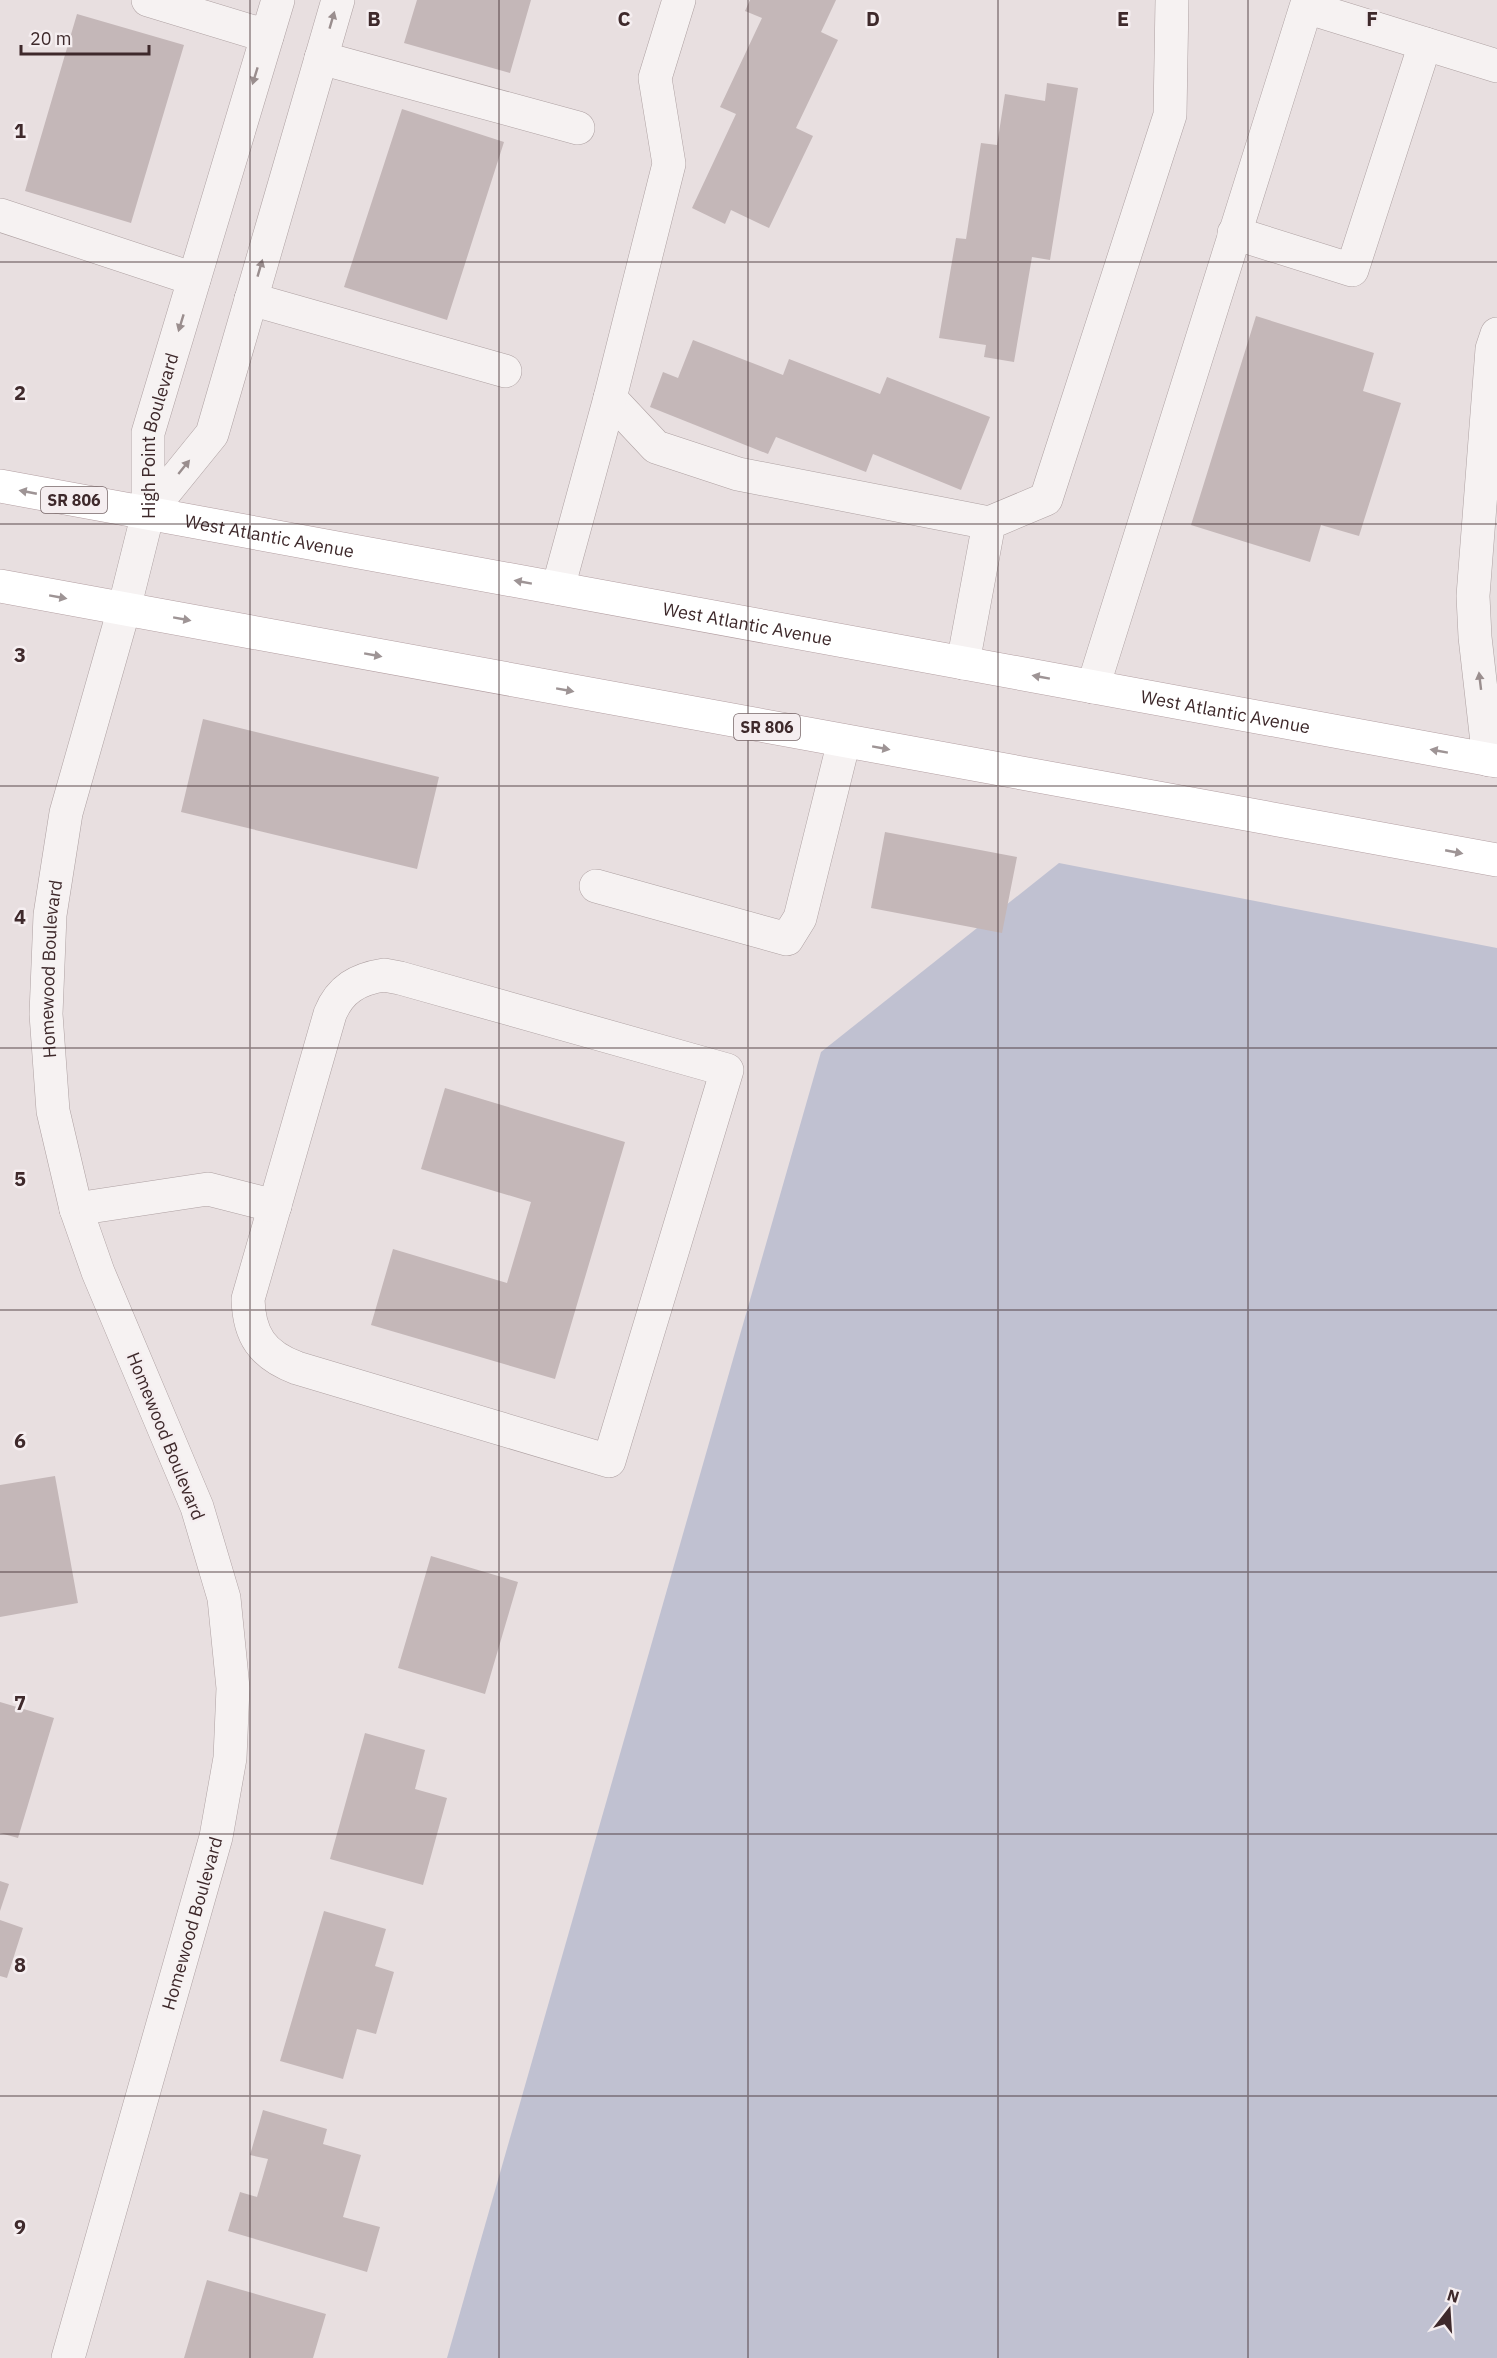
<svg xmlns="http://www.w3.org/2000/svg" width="1497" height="2358" viewBox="0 0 1497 2358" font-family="'IBM Plex Sans',sans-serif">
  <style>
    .green { fill: #c0c1d1 }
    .building { fill: #c4b7b8 }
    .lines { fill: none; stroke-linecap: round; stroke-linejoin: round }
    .minor-casing { stroke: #aea1a2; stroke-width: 34 }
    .major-casing { stroke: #b39fa2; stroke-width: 34 }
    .minor { stroke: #f6f2f2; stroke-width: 33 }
    .major { stroke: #fff; stroke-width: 33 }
    .oneway { fill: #9a8e8e }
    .oneway2 { fill: #9e9495 }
    .grid { fill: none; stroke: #3e292b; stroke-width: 1.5; stroke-opacity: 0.55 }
    .labels { text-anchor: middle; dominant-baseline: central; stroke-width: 5; stroke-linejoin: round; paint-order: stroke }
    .shield { fill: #f5eef0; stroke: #756466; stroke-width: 1.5 }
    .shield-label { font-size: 16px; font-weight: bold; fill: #3e292b }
    .street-label { font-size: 18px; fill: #3e292b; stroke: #f5eef0 }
    .grid-label { font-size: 20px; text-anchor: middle; font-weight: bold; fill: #3e292b; stroke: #f5eef0; stroke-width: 5; stroke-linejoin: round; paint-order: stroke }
  </style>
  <rect width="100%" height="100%" fill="#e8dfe0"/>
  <!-- green -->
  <path class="green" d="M1059,863L1497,948V2358H447L821,1052Z"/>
  <!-- building -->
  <path class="building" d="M417,0H531L510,73L404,43Z
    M750,0H836L821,32L838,40L796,128L813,136L769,228L731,210L725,224L692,208L736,114L720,107L762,18L745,11Z
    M77,14L184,45L131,223L25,191Z
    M1047,83L1078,88L1050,260L1032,257L1014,362L984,357L986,345L939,338L956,238L966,239L981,143L997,145L1005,94L1045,101Z
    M402,109L504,142L447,320L344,287Z
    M1256,316L1374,353L1363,391L1401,403L1359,536L1321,525L1310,562L1191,525Z
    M693,340L783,375L789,359L880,394L887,377L990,417L961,490L873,454L866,472L776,437L768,454L650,407L663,372L678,378Z
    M203,719L439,777L417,869L181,812Z
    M885,832L1017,857L1002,933L871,908Z
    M445,1088L625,1142L555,1379L371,1325L393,1249L507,1283L531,1202L421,1169Z
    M55,1476L78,1603L0,1617V1485Z
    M431,1556L518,1582L485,1694L398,1668Z
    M0,1702L54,1718L18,1838L0,1833Z
    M365,1733L425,1750L415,1789L447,1798L423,1885L330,1859Z
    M0,1881L9,1884L0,1911Z
    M324,1911L386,1929L375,1966L394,1972L376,2034L357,2029L343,2079L280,2061Z
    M0,1920L23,1928L7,1978L0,1976Z
    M263,2110L327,2129L323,2144L361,2155L343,2217L380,2227L367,2272L228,2231L240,2192L257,2197L268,2159L250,2155Z
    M207,2280L326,2314L313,2358H184Z"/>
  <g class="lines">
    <defs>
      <g id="minor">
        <path d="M148,0L267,36"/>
        <path d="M321,58L578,128"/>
        <path d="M0,215L194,279"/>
        <path d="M1234,233L1352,270L1425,44"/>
        <path d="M251,299L505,371"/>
        <path d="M610,398L656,447L738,474L989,523"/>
        <path d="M148,513L212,434L338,0"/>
        <path d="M558,588L610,398L669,164L655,78L679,0"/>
        <path d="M963,663L989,523L1046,499L1170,115L1172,0"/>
        <path d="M1093,687L1306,7L1497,66"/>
        <path d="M1489,760L1475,637L1473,596L1492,349L1497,334"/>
        <path d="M596,886L787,939L800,918L844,741"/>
        <path d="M384,975L400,978L727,1070L609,1461L297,1368C262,1355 249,1335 248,1299L330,1014C340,989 358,979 384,975Z"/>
        <path d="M76,1209L208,1189L275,1206"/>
        <path id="s1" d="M68,2358L216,1837L230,1758L233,1688L224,1598L197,1507L98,1272L76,1209L53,1111L46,1014L50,915L66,813L124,609L148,513V433L278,0"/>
      </g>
      <g id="major">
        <path id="s2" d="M0,486L1497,761"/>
        <path d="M0,586L1497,860"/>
      </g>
    </defs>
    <!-- minor casing -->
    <use href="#minor" class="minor-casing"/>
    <!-- major casing -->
    <use href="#major" class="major-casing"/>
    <!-- minor -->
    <use href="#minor" class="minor"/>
    <!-- major -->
    <use href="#major" class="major"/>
  </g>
  <!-- one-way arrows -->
  <defs><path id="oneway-solid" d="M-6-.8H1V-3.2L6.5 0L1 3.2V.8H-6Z" transform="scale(1.5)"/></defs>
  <g class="oneway">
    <use href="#oneway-solid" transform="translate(332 20) rotate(-74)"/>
    <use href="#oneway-solid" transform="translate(255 76) rotate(107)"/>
    <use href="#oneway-solid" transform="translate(260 268) rotate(-74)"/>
    <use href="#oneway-solid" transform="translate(181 323) rotate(107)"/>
    <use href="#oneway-solid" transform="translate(184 467) rotate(-51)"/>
    <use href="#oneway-solid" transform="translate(1480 681) rotate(-97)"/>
  </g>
  <g class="oneway2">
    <use href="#oneway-solid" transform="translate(28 492) rotate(-169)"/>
    <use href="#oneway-solid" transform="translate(523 582) rotate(-170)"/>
    <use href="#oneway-solid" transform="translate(58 597) rotate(10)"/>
    <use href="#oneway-solid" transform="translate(182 619) rotate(10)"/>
    <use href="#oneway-solid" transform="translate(373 655) rotate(10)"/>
    <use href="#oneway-solid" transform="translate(1041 677) rotate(-170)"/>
    <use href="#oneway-solid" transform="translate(565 690) rotate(10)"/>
    <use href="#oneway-solid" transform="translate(881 748) rotate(10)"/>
    <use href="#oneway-solid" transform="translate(1439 751) rotate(-170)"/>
    <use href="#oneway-solid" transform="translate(1454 852) rotate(11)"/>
  </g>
  <!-- grid -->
  <path class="grid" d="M250,0V2358M499,0V2358M748,0V2358M998,0V2358M1248,0V2358M0,262H1497M0,524H1497M0,786H1497M0,1048H1497M0,1310H1497M0,1572H1497M0,1834H1497M0,2096H1497"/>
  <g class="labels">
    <!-- shield labels -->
    <g class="shield">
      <rect x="41" y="487" width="66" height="26" rx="4.5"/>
      <rect x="734" y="714" width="66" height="26" rx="4.5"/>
    </g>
    <g class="shield-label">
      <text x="74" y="500">SR 806</text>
      <text x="767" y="727">SR 806</text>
    </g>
    <!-- street labels -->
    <g class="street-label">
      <text stroke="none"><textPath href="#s1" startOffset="1989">High Point Boulevard</textPath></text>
      <text stroke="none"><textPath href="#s2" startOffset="274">West Atlantic Avenue</textPath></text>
      <text stroke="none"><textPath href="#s2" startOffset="760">West Atlantic Avenue</textPath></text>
      <text stroke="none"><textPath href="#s2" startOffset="1246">West Atlantic Avenue</textPath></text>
      <text stroke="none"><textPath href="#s1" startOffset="1442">Homewood Boulevard</textPath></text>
      <text transform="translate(166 1436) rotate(68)">Homewood Boulevard</text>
      <text stroke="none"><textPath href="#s1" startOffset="452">Homewood Boulevard</textPath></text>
    </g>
  </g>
  <g class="grid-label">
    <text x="374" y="26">B</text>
    <text x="624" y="26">C</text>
    <text x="873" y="26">D</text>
    <text x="1123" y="26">E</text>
    <text x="1372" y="26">F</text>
    <text x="20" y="138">1</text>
    <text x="20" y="400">2</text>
    <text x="20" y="662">3</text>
    <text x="20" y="924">4</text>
    <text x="20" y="1186">5</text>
    <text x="20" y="1448">6</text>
    <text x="20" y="1710">7</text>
    <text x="20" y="1972">8</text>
    <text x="20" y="2234">9</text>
  </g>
  <!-- north arrow -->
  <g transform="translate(1449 2310) rotate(17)" stroke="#f5eef0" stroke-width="4.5" paint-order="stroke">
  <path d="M0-4.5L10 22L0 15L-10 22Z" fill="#3e292b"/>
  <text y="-9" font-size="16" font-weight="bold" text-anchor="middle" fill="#3e292b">N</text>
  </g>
  <!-- scale -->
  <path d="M21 45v9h128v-9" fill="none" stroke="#3e292b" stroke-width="3"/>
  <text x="30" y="45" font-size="18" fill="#3e292b" stroke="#f5eef0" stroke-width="4.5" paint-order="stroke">20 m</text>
</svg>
